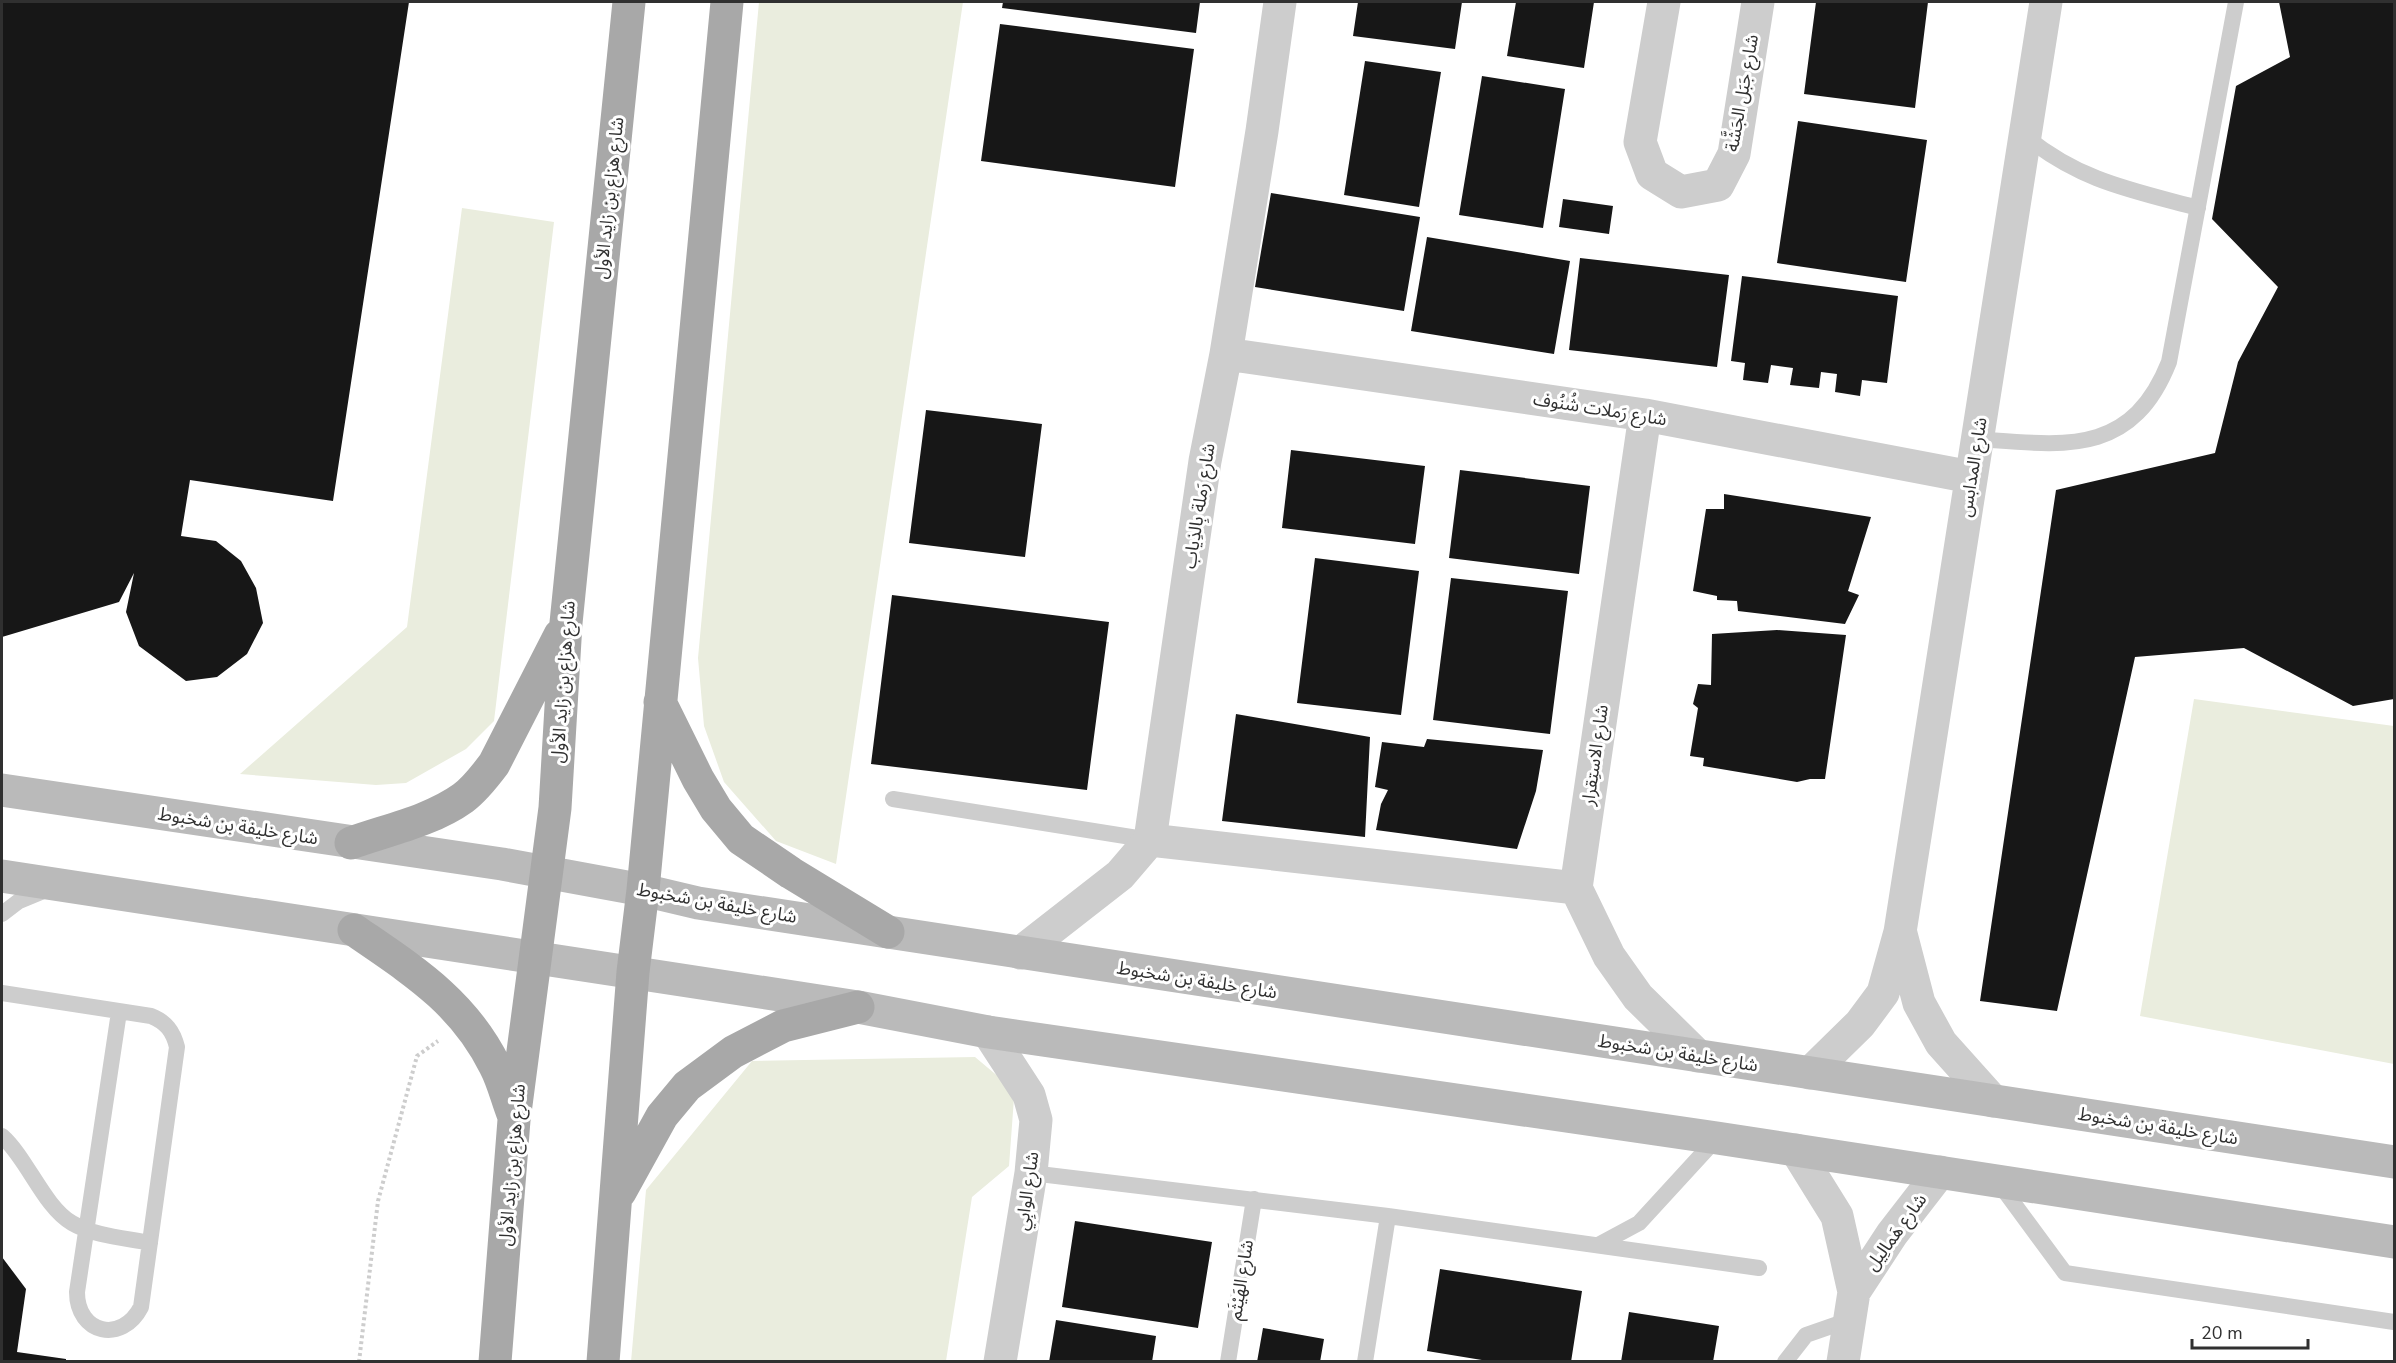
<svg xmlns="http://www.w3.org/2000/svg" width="2396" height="1363" viewBox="0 0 2396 1363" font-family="'Nunito Sans','Noto Sans Arabic',sans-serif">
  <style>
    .green { fill: #eaedde }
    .building { fill: #171717 }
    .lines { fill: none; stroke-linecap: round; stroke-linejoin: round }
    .path { stroke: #cdcdcd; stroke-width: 4; stroke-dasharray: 3 3; stroke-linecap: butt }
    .lane { stroke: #cdcdcd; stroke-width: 16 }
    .street { stroke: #cdcdcd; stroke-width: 33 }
    .secondary { stroke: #bababa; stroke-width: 33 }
    .primary { stroke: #a8a8a8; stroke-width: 33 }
    .labels { text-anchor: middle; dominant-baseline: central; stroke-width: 6; stroke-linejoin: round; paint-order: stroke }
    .street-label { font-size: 18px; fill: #303030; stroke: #fff }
  </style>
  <rect width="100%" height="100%" fill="#fff"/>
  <!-- green -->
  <path class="green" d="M759,2H963L836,864L776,841L724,782L704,726L698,658Z
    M462,208L554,222L494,721L466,749L406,783L376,785L240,774L407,627Z
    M2194,699L2394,726V1064L2140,1016Z
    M975,1057L1000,1078L1014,1098L1009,1166L972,1197L946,1361L631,1362L646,1190L752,1061Z"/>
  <!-- building -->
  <path class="building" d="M2,2H409L333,501L190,480L181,536L216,541L241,561L256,588L263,623L247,654L217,677L186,681L139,646L126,612L134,573L119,602L2,637Z
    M1003,2H1200L1196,33L1002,8Z
    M1358,2H1462L1455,49L1353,36Z
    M1516,2H1594L1584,68L1507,56Z
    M1816,2H1928L1915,108L1804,94Z
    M2279,2H2394V699L2353,706L2244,648L2135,657L2057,1011L1980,1001L2056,490L2215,453L2238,362L2278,287L2212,219L2236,86L2290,57Z
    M1000,24L1194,49L1175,187L981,161Z
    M1365,61L1441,72L1419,207L1344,195Z
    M1482,76L1565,89L1543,228L1459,215Z
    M1798,121L1927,140L1906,282L1777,263Z
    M1271,193L1420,217L1404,311L1255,287Z
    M1563,199L1613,206L1609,234L1559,227Z
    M1427,237L1570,261L1554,354L1411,331Z
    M1580,258L1729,275L1717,367L1569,350Z
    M1742,276L1898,296L1887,383L1862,380L1860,396L1835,392L1837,374L1821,372L1819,388L1790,385L1793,368L1771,365L1768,383L1743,380L1745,363L1731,361Z
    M926,410L1042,424L1025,557L909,543Z
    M1291,450L1425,466L1415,544L1282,528Z
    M1460,470L1590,486L1579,574L1449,558Z
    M1724,494L1871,517L1848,591L1859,595L1845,624L1738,611L1737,601L1717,600V596L1693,591L1706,509H1724Z
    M1315,558L1419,571L1401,715L1297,703Z
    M1451,578L1568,591L1550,734L1433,720Z
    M892,595L1109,622L1087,790L871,764Z
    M1777,630L1846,635L1825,779H1810L1797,782L1703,766L1704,758L1690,756L1698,708L1693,704L1698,684L1711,685L1712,634Z
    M1236,714L1370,737L1365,837L1222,821Z
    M1427,739L1543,750L1536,791L1517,849L1376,830L1381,804L1388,790L1375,787L1382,742L1424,747Z
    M1075,1221L1212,1242L1198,1328L1062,1307Z
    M2,1257L26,1289L17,1352L66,1359V1362H2Z
    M1440,1269L1582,1291L1571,1362H1494L1427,1351Z
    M1629,1312L1719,1326L1713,1362H1621Z
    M1056,1320L1156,1336L1152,1362H1049Z
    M1263,1328L1324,1339L1320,1362H1257Z"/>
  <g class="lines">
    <!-- path -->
    <path class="path" d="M359,1362L378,1201L417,1056L438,1041"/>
    <!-- lane -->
    <path class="lane" d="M2025,136C2080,181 2131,190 2198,208
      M1977,439C2062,445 2131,458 2169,362L2236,2
      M893,799L1150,840
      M2,914L19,901L48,889
      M2,993L151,1016C166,1022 173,1031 177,1047L141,1307C122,1344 77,1334 77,1292L119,1012
      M2,1136C27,1158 44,1207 72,1223C94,1236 125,1238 150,1243
      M1031,1173L1388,1216L1759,1268
      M1998,1182L2065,1273L2394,1322
      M1600,1244L1639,1223L1717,1138
      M1228,1362L1254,1199
      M1365,1362L1388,1216
      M1785,1362L1806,1335L1849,1320"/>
    <!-- street -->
    <path class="street" d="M1664,2L1640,142L1652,174L1681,192L1718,185L1734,154L1758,2
      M1226,354L1645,415L1971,477
      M1645,415L1576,888L1609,956L1638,997L1698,1056
      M1150,840L1576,888
      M1901,934L1919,1003L1941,1043L1993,1101
      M1020,953L1120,875L1150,840L1205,461L1226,354L1262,131L1280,2
      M988,1032L1029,1095L1036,1120L1031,1173L1000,1362
      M1810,1073L1860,1024L1883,993L1900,932L2046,2
      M1796,1150L1837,1216L1854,1292L1843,1362
      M1854,1292L1892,1234L1940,1172"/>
    <!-- secondary -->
    <path class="secondary" d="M2,790L502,864L643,890L698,903L2394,1162
      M2,876L858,1007L988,1032L1717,1138L2394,1242"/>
    <!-- primary -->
    <path class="primary" d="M660,702L698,779L716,809L741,839L791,873L888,932
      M351,843C387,830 431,821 463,798C475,789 485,776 494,764L560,635
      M354,930C412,970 463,1001 495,1066C503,1081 507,1099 513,1114
      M620,1192L662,1116L687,1086L733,1052L783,1026L858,1007
      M495,1362L514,1120L555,808L566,623L629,2
      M603,1362L633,972L643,890L727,2"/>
  </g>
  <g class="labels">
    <!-- street labels -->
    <g class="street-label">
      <text transform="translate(1742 93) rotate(-80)">شارع جَبَل الجَشَّة</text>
      <text transform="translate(609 198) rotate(-84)">شارع هزاع بن زايد الأول</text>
      <text transform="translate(1600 409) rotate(9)">شارع رَملات شُنُوف</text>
      <text transform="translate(1973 467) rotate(-81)">شارع المدابس</text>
      <text transform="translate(1199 506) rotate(-81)">شارع رَملة بِالذِياب</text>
      <text transform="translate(563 682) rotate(-86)">شارع هزاع بن زايد الأول</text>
      <text transform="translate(1595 755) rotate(-82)">شارع الاستِقرار</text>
      <text transform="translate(238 826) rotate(9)">شارع خليفة بن شخبوط</text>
      <text transform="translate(717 903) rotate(10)">شارع خليفة بن شخبوط</text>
      <text transform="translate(1197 980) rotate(9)">شارع خليفة بن شخبوط</text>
      <text transform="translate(1678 1053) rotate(9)">شارع خليفة بن شخبوط</text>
      <text transform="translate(2158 1126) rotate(9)">شارع خليفة بن شخبوط</text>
      <text transform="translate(512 1165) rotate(-85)">شارع هزاع بن زايد الأول</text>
      <text transform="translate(1027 1191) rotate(-82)">شارع الوابِي</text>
      <text transform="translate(1896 1232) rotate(-54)">شارع هَمالِيل</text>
      <text transform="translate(1241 1280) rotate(-81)">شارع الهَيْثَم</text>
    </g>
  </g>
  <!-- border -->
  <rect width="2396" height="1363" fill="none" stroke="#303030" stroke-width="6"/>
  <!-- scale -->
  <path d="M2192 1339v9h116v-9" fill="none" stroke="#303030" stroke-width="3"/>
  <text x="2201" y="1339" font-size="18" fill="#303030" stroke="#ffffff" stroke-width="4.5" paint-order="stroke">20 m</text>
</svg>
